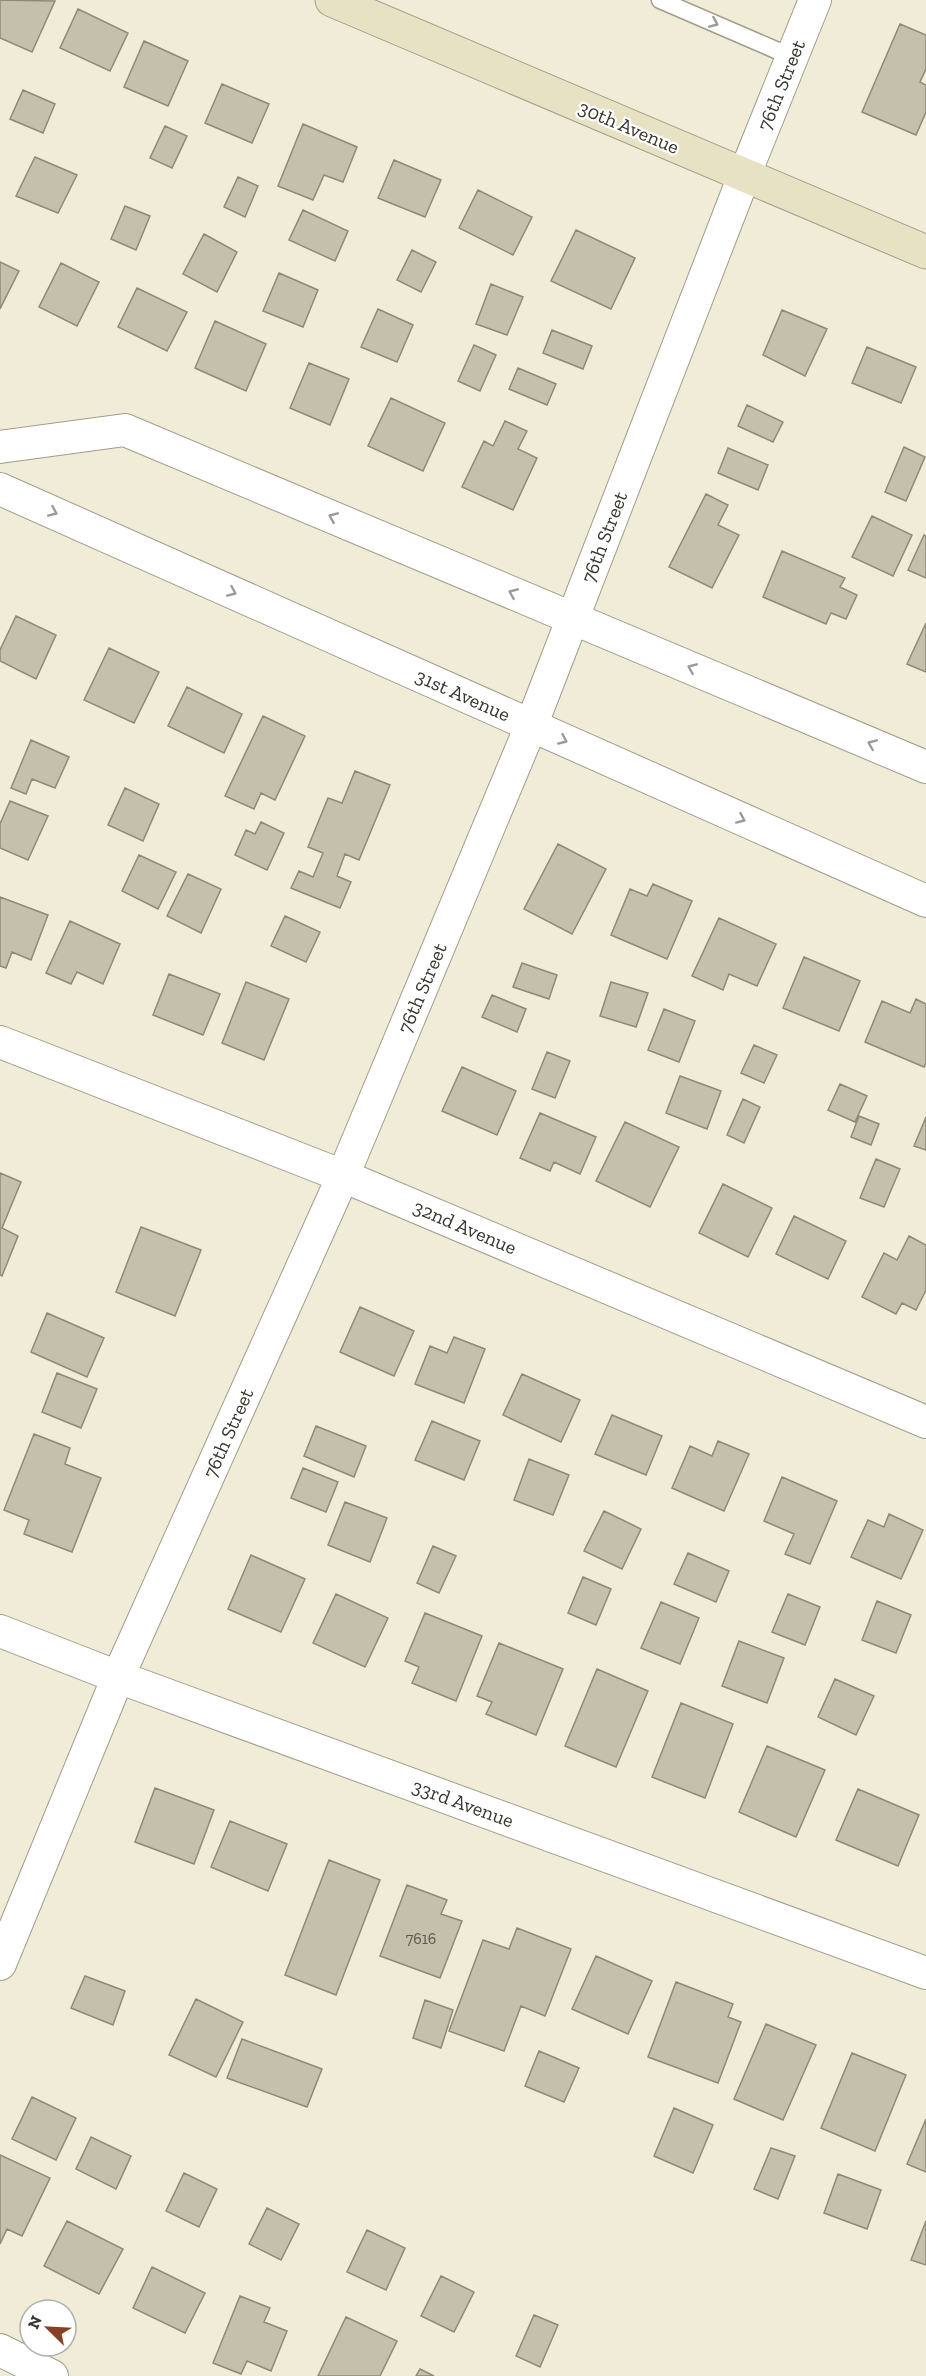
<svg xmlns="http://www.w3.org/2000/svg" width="926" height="2376" viewBox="0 0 926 2376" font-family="'Zilla Slab',serif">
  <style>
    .building { fill: #c5c0ac; stroke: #8e8a77; stroke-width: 1.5 }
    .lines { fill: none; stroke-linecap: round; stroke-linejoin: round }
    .lane-casing { stroke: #a19d89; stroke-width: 19 }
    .street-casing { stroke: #a19d89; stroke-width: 34 }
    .secondary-casing { stroke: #a19d89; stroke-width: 35 }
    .lane { stroke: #fff; stroke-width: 16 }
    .street { stroke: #fff; stroke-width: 32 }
    .secondary { stroke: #e8e2c5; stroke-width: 33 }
    .oneway { stroke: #9c9a96 }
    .labels { text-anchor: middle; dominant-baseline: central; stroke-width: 4.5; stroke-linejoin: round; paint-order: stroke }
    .number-label { font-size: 16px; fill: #5b584e }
    .street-label { font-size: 20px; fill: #38362e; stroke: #fff }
  </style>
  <rect width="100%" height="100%" fill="#f1ecd8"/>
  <!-- building -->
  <path class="building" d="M0,0L55,1L32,52L0,38Z
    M78,9L128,33L110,71L60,48Z
    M900,24L926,35V69L920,82L926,85V112L916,135L862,112Z
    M144,41L188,61L168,106L124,87Z
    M222,84L269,104L252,143L205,123Z
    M23,90L55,104L43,133L10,119Z
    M303,124L357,147L343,182L324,175L313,200L278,186Z
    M165,126L187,136L172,168L150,158Z
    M35,157L77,175L58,213L16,196Z
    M394,160L441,180L425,217L378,198Z
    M238,177L258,186L245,217L224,207Z
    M478,190L532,217L513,255L459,228Z
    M125,206L150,216L136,250L111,239Z
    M303,210L348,231L335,261L289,240Z
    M576,230L635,258L611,309L551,281Z
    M204,234L237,252L217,292L183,274Z
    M412,250L436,262L421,292L397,280Z
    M0,262L19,271L0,309Z
    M61,263L99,282L77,326L39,307Z
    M279,273L318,290L303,327L263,311Z
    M491,284L523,297L507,335L476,324Z
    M137,288L187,312L167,351L118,327Z
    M378,309L413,325L397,362L361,347Z
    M782,310L827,329L805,376L763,355Z
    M215,321L266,344L246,391L195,368Z
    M552,330L592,346L583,369L543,353Z
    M474,345L496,355L480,391L458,381Z
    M867,347L916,367L901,403L852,383Z
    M309,363L349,379L330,425L290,408Z
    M518,368L556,384L547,405L509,389Z
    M391,398L445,423L423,471L368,446Z
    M747,405L783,422L773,442L738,426Z
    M505,421L527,431L518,449L537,458L513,510L462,487L484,441L493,446Z
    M904,447L925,457L906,501L885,492Z
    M728,448L768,465L758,490L718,473Z
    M706,494L728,505L718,525L739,535L712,588L669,567Z
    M872,516L912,535L893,576L852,557Z
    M924,535L926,536V578L908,570Z
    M782,551L845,578L840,587L857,595L846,619L831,613L826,624L763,597Z
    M16,616L56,635L36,679L0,661V650Z
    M926,623V672L907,664Z
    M109,648L159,672L134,723L84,700Z
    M187,687L242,714L224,753L168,726Z
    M263,716L305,736L275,800L261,793L254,809L225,796Z
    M31,740L69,757L55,788L32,779L26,794L11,788Z
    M355,771L390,785L359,860L345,854L337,876L351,882L340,908L291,888L299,871L313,877L323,853L308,847L328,798L342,803Z
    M125,788L159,804L143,841L108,825Z
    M10,801L48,816L28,860L0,848V824Z
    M261,822L284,833L267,870L235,855L246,830L255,834Z
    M558,844L606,869L572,934L524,909Z
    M139,855L176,872L158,909L122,891Z
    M188,874L221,889L201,933L167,916Z
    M653,884L692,901L667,959L611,935L630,889L647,896Z
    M0,897L48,915L31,960L12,952L6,968L0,966Z
    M285,916L320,932L306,962L271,946Z
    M719,918L776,944L757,986L729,974L723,990L692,976Z
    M70,921L120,944L103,984L77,972L71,984L46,973Z
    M804,957L860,981L839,1031L783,1008Z
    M522,963L557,975L549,999L513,987Z
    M169,974L220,994L203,1035L153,1015Z
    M246,982L289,999L264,1060L222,1043Z
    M611,982L648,993L636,1027L600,1016Z
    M492,995L526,1009L517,1032L482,1017Z
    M916,999L926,1004V1063L924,1067L865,1042L882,1001L910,1013Z
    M664,1009L695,1021L679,1062L648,1050Z
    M754,1045L777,1055L764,1083L741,1073Z
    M547,1052L570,1061L555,1098L532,1089Z
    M462,1067L516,1091L497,1135L442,1111Z
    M680,1076L721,1091L707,1129L666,1113Z
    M840,1084L867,1096L855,1122L828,1110Z
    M743,1099L760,1107L744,1143L727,1135Z
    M540,1113L596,1137L580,1174L554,1162L550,1171L520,1158Z
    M859,1116L879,1124L871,1145L851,1137Z
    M926,1117V1150L914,1146Z
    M625,1122L679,1147L650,1207L596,1181Z
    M876,1159L900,1169L884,1207L860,1198Z
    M0,1173L21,1182L2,1228L18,1236L2,1276L0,1275Z
    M723,1184L772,1208L748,1257L699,1233Z
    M794,1216L846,1241L828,1279L776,1254Z
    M141,1227L201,1250L175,1316L116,1292Z
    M909,1236L926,1245V1290L916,1310L902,1303L896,1314L862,1297L884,1253L897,1260Z
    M360,1307L414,1331L394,1376L340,1352Z
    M47,1313L104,1338L87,1377L31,1352Z
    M454,1337L485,1349L464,1403L415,1384L430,1346L447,1353Z
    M57,1373L97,1389L81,1428L42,1412Z
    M522,1374L580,1400L561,1442L503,1415Z
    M612,1415L662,1436L646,1475L595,1454Z
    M432,1421L480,1441L464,1480L415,1460Z
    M316,1426L366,1446L354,1477L304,1456Z
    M34,1434L70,1448L65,1464L101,1478L72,1552L24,1534L29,1520L4,1510Z
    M718,1441L749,1454L724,1511L672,1488L690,1446L712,1456Z
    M529,1459L569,1475L553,1515L514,1500Z
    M303,1468L338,1482L326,1512L291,1498Z
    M782,1477L837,1501L810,1564L785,1554L794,1534L764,1521Z
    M345,1502L387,1518L370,1562L328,1545Z
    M604,1511L641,1529L622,1569L584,1551Z
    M889,1514L923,1530L901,1579L851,1557L868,1520L884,1527Z
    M433,1546L456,1556L439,1593L417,1583Z
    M688,1553L729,1571L716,1602L674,1584Z
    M251,1555L305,1579L281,1632L228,1609Z
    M583,1577L611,1589L596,1625L568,1613Z
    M336,1594L388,1618L365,1667L313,1643Z
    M788,1594L820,1607L805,1645L772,1632Z
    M877,1601L911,1615L896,1653L862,1640Z
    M661,1602L699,1618L680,1664L641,1648Z
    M425,1613L482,1636L456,1701L412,1683L419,1667L405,1661Z
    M739,1641L784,1658L767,1703L722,1686Z
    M499,1643L563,1669L536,1735L486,1714L492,1702L477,1696Z
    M597,1669L648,1691L616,1767L565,1746Z
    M835,1679L874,1696L856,1735L818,1717Z
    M681,1703L733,1724L705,1798L652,1777Z
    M767,1746L825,1770L796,1837L739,1812Z
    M155,1788L214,1810L194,1864L135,1842Z
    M858,1789L919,1815L898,1866L836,1840Z
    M230,1821L287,1844L268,1891L211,1867Z
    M329,1860L380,1880L336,1995L285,1975Z
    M407,1885L447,1900L441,1914L462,1921L440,1978L380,1956Z
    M517,1928L571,1949L545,2016L521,2006L504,2051L449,2031L483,1940L509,1949Z
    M596,1956L652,1981L628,2034L572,2009Z
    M85,1976L125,1991L113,2025L71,2008Z
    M676,1982L733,2004L728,2017L741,2022L718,2083L648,2057Z
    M196,1999L243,2022L216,2077L169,2055Z
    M425,2000L453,2010L441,2048L413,2038Z
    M766,2024L816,2045L783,2120L734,2099Z
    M242,2039L322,2069L307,2107L227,2078Z
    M539,2051L579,2068L564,2102L525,2086Z
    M852,2053L906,2075L875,2151L821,2128Z
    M32,2097L76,2118L56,2160L12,2139Z
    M674,2108L713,2125L693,2173L654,2156Z
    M926,2119V2172L907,2164Z
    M91,2137L131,2156L116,2189L76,2169Z
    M771,2148L795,2156L778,2199L754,2189Z
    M0,2155L50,2178L22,2236L7,2229L0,2244Z
    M184,2173L217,2189L199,2227L166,2211Z
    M838,2174L881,2190L867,2229L824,2213Z
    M267,2208L299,2224L281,2260L249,2244Z
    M67,2221L123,2249L99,2294L44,2266Z
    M926,2221V2265L911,2260Z
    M367,2230L405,2248L386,2290L347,2272Z
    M152,2267L205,2293L185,2333L133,2308Z
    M441,2276L474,2292L454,2332L421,2316Z
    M240,2296L270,2308L264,2322L287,2331L271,2371L247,2361L241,2374L213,2363Z
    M534,2315L558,2325L540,2367L516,2356Z
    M346,2317L397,2341L380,2376H318Z
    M420,2369L434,2376H416Z"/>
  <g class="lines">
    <defs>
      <path id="lane" d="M660,0L792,57"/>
      <path id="street" d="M0,447L125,430L926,767
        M0,489L926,901
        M0,1042L343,1176L926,1422
        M0,1631L118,1677L926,1973
        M0,1964L118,1677L343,1176L531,726L744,176L815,0
        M0,2350L52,2376"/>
      <path id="secondary" d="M332,0L926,252"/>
    </defs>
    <!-- lane casing -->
    <use href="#lane" class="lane-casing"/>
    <!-- street casing -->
    <use href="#street" class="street-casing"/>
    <!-- secondary casing -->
    <use href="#secondary" class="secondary-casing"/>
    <!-- lane -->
    <use href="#lane" class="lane"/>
    <!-- street -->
    <use href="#street" class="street"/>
    <!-- secondary -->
    <use href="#secondary" class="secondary"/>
  </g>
  <!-- one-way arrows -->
  <defs><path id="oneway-chevron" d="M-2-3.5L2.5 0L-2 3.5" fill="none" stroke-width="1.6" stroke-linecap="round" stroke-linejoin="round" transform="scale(1.5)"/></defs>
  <g class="oneway">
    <use href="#oneway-chevron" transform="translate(714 23) rotate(23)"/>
    <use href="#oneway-chevron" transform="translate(53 512) rotate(24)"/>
    <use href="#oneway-chevron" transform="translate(333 517) rotate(-157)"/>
    <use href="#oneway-chevron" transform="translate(232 592) rotate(24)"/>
    <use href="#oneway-chevron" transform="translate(513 593) rotate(-157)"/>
    <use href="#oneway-chevron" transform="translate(692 668) rotate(-157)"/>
    <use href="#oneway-chevron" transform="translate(563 740) rotate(24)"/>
    <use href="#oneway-chevron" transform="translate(872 744) rotate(-157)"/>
    <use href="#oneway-chevron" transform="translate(741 819) rotate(24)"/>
  </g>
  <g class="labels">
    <!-- number labels -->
    <g class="number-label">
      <text x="421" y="1938">7616</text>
    </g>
    <!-- street labels -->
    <g class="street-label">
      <text transform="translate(781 85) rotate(-68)">76th Street</text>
      <text transform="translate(629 127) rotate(23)">30th Avenue</text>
      <text transform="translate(604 537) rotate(-69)">76th Street</text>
      <text transform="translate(463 695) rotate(24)">31st Avenue</text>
      <text transform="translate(422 988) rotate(-67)">76th Street</text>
      <text transform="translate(465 1227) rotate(23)">32nd Avenue</text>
      <text transform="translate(228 1433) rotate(-66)">76th Street</text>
      <text transform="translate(463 1803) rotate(20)">33rd Avenue</text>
    </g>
  </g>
  <!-- north arrow -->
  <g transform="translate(48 2328) rotate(294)"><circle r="28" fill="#ffffff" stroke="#afafab" stroke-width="1.5"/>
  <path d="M0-4.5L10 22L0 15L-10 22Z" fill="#883f23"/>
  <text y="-9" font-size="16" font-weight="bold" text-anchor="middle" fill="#38362e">N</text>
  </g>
</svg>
